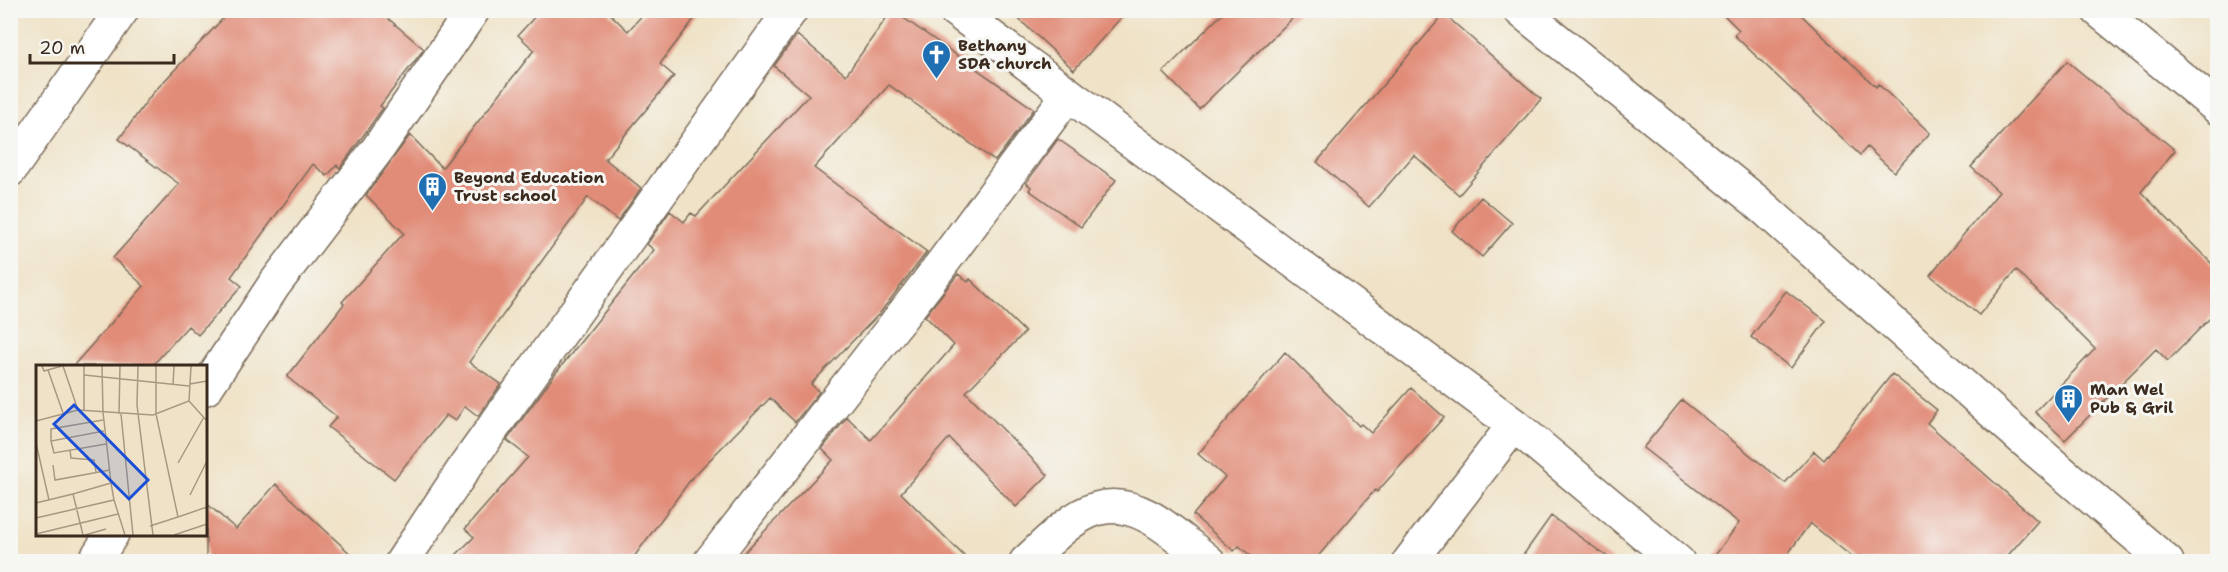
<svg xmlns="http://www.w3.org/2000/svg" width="2228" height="572" viewBox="0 0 2228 572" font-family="'Shantell Sans',sans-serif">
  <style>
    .building { fill: #e18c78 }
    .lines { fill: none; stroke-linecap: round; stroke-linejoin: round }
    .minor-casing { stroke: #7a6a59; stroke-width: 36 }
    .minor { stroke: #fff; stroke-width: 33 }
    .labels { text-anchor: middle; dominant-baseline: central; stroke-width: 6; stroke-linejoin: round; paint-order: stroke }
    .poi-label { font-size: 16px; font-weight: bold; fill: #3b2a1e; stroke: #f6f6f2; text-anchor: start }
    .inset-road { fill: none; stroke: #a79883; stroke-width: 1.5 }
    .view { fill: #1d4ed8; fill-opacity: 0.15; stroke: #1d4ed8; stroke-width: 3 }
    .inset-edge { fill: none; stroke: #3b2a1e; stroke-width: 3 }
  </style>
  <rect width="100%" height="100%" fill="#f6f6f2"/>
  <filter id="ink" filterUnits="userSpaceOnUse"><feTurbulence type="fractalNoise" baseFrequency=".0167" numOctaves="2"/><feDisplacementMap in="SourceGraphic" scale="12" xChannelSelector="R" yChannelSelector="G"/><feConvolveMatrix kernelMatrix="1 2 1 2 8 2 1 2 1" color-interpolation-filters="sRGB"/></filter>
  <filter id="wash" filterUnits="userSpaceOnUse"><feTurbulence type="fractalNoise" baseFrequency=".008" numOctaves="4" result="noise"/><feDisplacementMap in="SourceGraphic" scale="24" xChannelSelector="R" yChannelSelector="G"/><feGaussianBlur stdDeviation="1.35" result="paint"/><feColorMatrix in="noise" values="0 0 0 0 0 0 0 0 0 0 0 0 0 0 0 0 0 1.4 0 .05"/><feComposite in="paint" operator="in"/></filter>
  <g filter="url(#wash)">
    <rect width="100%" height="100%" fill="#efe2c6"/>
    <g id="blocks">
      <!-- building -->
      <path class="building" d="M231,10H378L424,49L380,106L383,108L340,168L337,165L327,176L313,164L231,277L242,286L198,335L188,326L152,366H73L144,286L113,258L179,184L119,139L152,94Z
        M541,10H606L628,31L647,10H701L660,64L674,76L605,159L641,188L618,221L588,197L469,362L501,384L478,416L465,406L455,421L446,415L394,479L328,427L337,417L287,377L344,304L342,302L404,233L366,195L410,135L442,168L534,50L518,35Z
        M892,10L1034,109L995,161L889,85L814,168L927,252L879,314L811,384L819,392L795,422L770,398L691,479L631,561H450L474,537L465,529L528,457L507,440L555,374L654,250L647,244L670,211L684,222L691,213L696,216L809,95L774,66L790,44L797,35L846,75Z
        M1009,10H1128L1074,70Z
        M1226,10H1301L1199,109L1163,72Z
        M1719,10H1796L1876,87L1878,84L1930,133L1894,172L1867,147L1860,155L1734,35L1739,30Z
        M1444,14L1541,99L1459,195L1414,155L1369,207L1317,162Z
        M2067,61L2175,150L2141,192L2217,269V311L2168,361L2156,349L2065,440L2035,412L2095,349L2016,270L1979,315L1930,275L1999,192L1971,167Z
        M1058,139L1116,180L1081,227L1029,190L1031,187L1026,183Z
        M1481,197L1512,223L1482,257L1452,231Z
        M958,274L968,282L970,279L1025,332L966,392L1048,475L1016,507L949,438L901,493L969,561H736L833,460L822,449L847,417L871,440L954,345L925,316Z
        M1786,291L1826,321L1791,368L1751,337Z
        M1285,352L1359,426L1361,424L1371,433L1411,388L1444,417L1377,492L1375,490L1314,561H1257L1239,546L1234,551L1193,515L1225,477L1198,454Z
        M1892,374L1937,410L1927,423L2038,521L2003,561H1857L1810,523L1783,561H1711L1739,523L1643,448L1682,400L1785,483L1814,451L1824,460Z
        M276,484L358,561H206V503L236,529Z
        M1551,516L1613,561H1519Z"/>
    </g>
  </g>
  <g filter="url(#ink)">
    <use href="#blocks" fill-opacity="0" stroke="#7a6a59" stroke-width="1.5"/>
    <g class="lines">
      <defs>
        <path id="minor" d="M955,10L1514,425L1678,562
          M1520,10L1756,201L2024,440L2167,562
          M2098,10L2218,108
          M10,170L122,10
          M206,388L274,285L377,150L473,10
          M94,562L112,534
          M402,562L465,467L791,10
          M710,562L926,285L1067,96
          M1026,562C1046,544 1070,517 1096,509C1140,496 1178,538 1209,562
          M1409,562L1514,425"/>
      </defs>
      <!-- minor casing -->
      <use href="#minor" class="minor-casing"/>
      <!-- minor -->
      <use href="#minor" class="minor"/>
    </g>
  </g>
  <!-- icons -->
  <defs>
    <symbol id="church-pin" viewBox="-11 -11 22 30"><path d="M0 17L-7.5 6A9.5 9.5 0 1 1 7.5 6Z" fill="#1f6fb2" stroke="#f6f6f2"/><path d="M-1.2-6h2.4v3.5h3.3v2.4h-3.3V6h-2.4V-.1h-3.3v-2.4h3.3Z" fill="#fff"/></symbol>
    <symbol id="building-pin" viewBox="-11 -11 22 30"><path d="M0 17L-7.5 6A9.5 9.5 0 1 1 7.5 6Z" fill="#1f6fb2" stroke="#f6f6f2"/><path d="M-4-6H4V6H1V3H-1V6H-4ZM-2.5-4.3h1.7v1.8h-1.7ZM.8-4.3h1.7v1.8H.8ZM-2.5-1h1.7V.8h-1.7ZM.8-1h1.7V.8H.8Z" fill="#fff"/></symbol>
  </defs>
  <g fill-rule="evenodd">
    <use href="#church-pin" x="920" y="38" width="33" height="45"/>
    <use href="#building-pin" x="416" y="170" width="33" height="45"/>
    <use href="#building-pin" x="2052" y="382" width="33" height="45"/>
  </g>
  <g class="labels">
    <!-- poi labels -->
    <g class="poi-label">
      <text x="958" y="45">Bethany<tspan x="958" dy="18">SDA church</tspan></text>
      <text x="454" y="177">Beyond Education<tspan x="454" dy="18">Trust school</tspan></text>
      <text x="2090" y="389">Man Wel<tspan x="2090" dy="18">Pub &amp; Gril</tspan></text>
    </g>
  </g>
  <!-- overview -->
  <g transform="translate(36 365)">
    <rect width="171" height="171" fill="#efe2c6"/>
    <path class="inset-road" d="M6,1L8,6L26,1M27,1L42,45M66,1L67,47L75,118M102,1L101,40L117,170M12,5L27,48M48,10L153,21M154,19L155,1M137,20L138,1M153,36L171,56M48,45V1M83,49L84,1M85,49L97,170M0,56L42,45L117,50L153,36L154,19L171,16M68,66L15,76L18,88L70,79M15,76V64L67,55M0,78L13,135M34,85L35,93L58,95L60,107M142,98L168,52M17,100L19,115L74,105M37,129L75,118L78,135M154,130L171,96M0,138L37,129L47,170M142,152L171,142M0,153L78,135L89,170M114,161L142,152L120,49V1M0,169L82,149M49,170L70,164M138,170L171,159"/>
    <path class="view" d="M38,40L112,115L93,134L18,59Z"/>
    <rect width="171" height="171" class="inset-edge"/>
  </g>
  <!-- margin -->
  <rect width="2228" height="572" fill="none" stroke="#f6f6f2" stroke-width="36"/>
  <!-- scale -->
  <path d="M30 54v9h144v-9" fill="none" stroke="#3b2a1e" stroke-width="3"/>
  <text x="39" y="54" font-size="18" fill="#3b2a1e" stroke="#f6f6f2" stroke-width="4.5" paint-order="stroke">20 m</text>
</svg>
